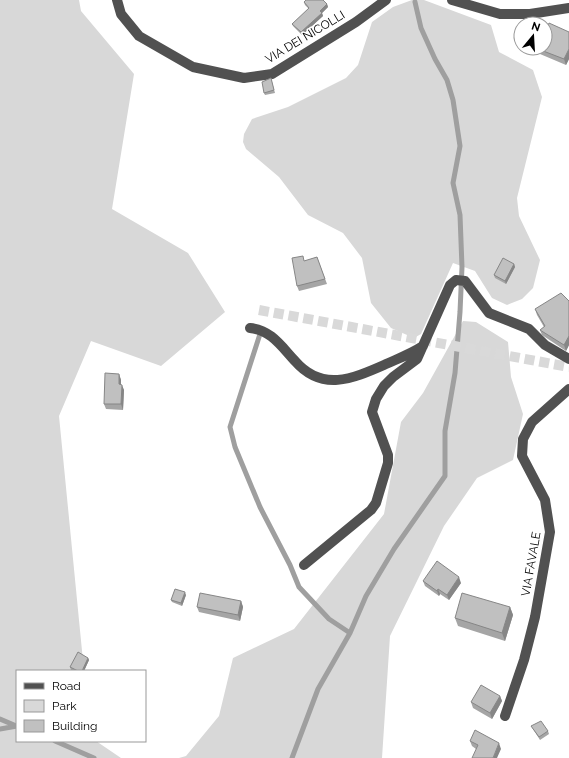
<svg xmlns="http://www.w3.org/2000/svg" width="569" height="758" viewBox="0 0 569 758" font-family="Raleway,sans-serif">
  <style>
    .green { fill: #d8d8d8 }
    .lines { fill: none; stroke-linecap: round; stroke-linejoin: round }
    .stream { stroke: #9f9f9f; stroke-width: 5 }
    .minor-tunnel { stroke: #d9d9d9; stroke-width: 10; stroke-dasharray: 10 5; stroke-linecap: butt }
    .minor { stroke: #515151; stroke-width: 10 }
    .wall { fill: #a5a5a5 }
    .shaded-wall { fill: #868686 }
    .building { fill: #c0c0c0; stroke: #868686 }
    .labels { text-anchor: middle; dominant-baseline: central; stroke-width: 3; stroke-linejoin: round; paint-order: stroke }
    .street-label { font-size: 12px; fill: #000; stroke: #fff }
  </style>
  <rect width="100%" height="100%" fill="#fff"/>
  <!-- green -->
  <path class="green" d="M0,0H79L81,11L134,74L112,209L188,253L225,312L161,366L91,341L59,416L84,671H17V741H96L121,758H0Z
    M412,0H424L491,25L499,52L533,70L542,97L517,198L519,216L540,260L533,288L522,299L507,305L492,298L475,271L453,263L421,334L414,338L391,328L371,303L362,258L343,233L308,215L279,177L246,149L243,142L244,134L252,119L288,107L346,78L358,65L372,22L393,7Z
    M463,321L476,322L508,342L511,377L523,414L513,460L477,478L444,526L390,636L382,758H179L186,756L219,716L233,658L294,629L384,514L401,422L423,393Z"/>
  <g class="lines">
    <!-- stream -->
    <path class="stream" d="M260,334L230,427L235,447L260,507L290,565L299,587L329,619L350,633
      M0,719L14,725
      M0,729L17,726
      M55,741L94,758
      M292,758L318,689L350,633L366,596L394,549L445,476V431L455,373L460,312L462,267L460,215L453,183L460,146L453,100L447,80L435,59L421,28L415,2"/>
    <!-- minor-tunnel -->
    <path class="minor-tunnel" d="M259,310L569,367"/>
    <!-- minor -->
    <path class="minor" d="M117,0L121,14L139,36L193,67L244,78L272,74L356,22L386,0
      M452,0L500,14H530L569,8
      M250,328C271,330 281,346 295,361C322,392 352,379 384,365C397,359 411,354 423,346
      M304,565L371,510L376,503L388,463V455L372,412L376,399L384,386L393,377L417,359L450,285L456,280L465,281L489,313L529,329L545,345L569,359
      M505,716L524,660L535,617L550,532L545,500L522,456L523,439L532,422L569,389"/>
  </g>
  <!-- wall -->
  <path class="wall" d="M304,2L327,4L328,7L322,13L323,16L302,35L293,26L292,24L309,9L305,5Z
    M569,32V59L566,65L540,54L538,49Z
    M271,78L275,93L265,95L264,93Z
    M317,257L327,284L299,291L297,286L305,261Z
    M514,264L515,267L506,284L495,278L494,275Z
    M569,301V345L566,351L542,335L540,330L544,327L537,315L535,309Z
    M119,374L121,380V385L124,390L123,410L106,409L104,404Z
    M423,581L461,583L449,600L440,594L439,596L425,586Z
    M186,595L182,606L172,602L171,600Z
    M241,601L243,607L240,621L199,612L197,607Z
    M510,607L513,615L505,641L458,626L455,618Z
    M88,658L89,660L84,671H73L71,670L70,667Z
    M500,696L502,701L492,719L473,708L471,702Z
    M531,726L548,731L549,734L540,740L533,729Z
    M470,741L501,749H476L472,746Z"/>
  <!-- shaded-wall -->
  <path class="shaded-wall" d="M327,4L328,7L322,13L323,16L302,35L301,32L320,11Z
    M569,49V59L566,65L564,59Z
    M514,264L515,267L506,284L505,281Z
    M569,336V345L566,351L564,345Z
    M119,374L121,380V390L119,384Z
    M122,385L124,390L123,410L121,404Z
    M459,577L461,583L449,600L447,595Z
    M438,589L440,594L439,596L437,591Z
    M185,592L186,595L182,606L181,603Z
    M241,601L243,607L240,621L238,615Z
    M510,607L513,615L505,641L502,633Z
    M88,658L89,660L84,671H82Z
    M500,696L502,701L492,719L490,713Z
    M499,743L501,749L497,758H493Z"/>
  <!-- building -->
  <path class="building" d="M306,0H323L327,4L320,11L322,13L301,32L292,24L309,8L304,2Z
    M549,23L569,32V49L564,59L538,49L539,48H545V33Z
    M271,78L274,90L264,93L262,82Z
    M303,256L304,261L317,257L325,279L297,286L292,258Z
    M503,258L514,264L505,281L494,275Z
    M561,293L569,301V336L564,345L540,330L545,326L535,309Z
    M105,373L119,374V384L122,385L121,404H104Z
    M437,561L459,577L447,595L438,589L437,591L423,581Z
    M175,589L185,592L181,603L171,600Z
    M200,593L241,601L238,615L197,607Z
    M462,593L510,607L502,633L455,618Z
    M78,652L88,658L82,671H78L70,667Z
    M481,685L500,696L490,713L471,702Z
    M541,721L548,731L539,737L531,726Z
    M475,730L499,743L493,758H472L478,745L470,741Z"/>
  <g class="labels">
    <!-- street labels -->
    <g class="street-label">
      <text transform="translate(305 37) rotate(-31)">VIA DEI NICOLLI</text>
      <text transform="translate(531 564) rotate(-80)">VIA FAVALE</text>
    </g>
  </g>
  <!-- legend -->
  <rect x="16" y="670" width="130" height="72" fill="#ffffff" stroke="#999999"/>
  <rect x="24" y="683" width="20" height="6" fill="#515151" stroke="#999999"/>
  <text x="52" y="690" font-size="12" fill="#000000">Road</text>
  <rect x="24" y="700" width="20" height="12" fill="#d8d8d8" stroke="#999999"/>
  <text x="52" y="710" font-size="12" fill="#000000">Park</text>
  <rect x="24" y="720" width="20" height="12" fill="#c0c0c0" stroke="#999999"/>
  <text x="52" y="730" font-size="12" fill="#000000">Building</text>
  <!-- north arrow -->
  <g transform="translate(533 36) rotate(18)"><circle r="19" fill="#ffffff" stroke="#999999"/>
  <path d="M0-3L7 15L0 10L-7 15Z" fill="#000000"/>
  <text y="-6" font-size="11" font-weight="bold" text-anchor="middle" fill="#000000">N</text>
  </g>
</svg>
